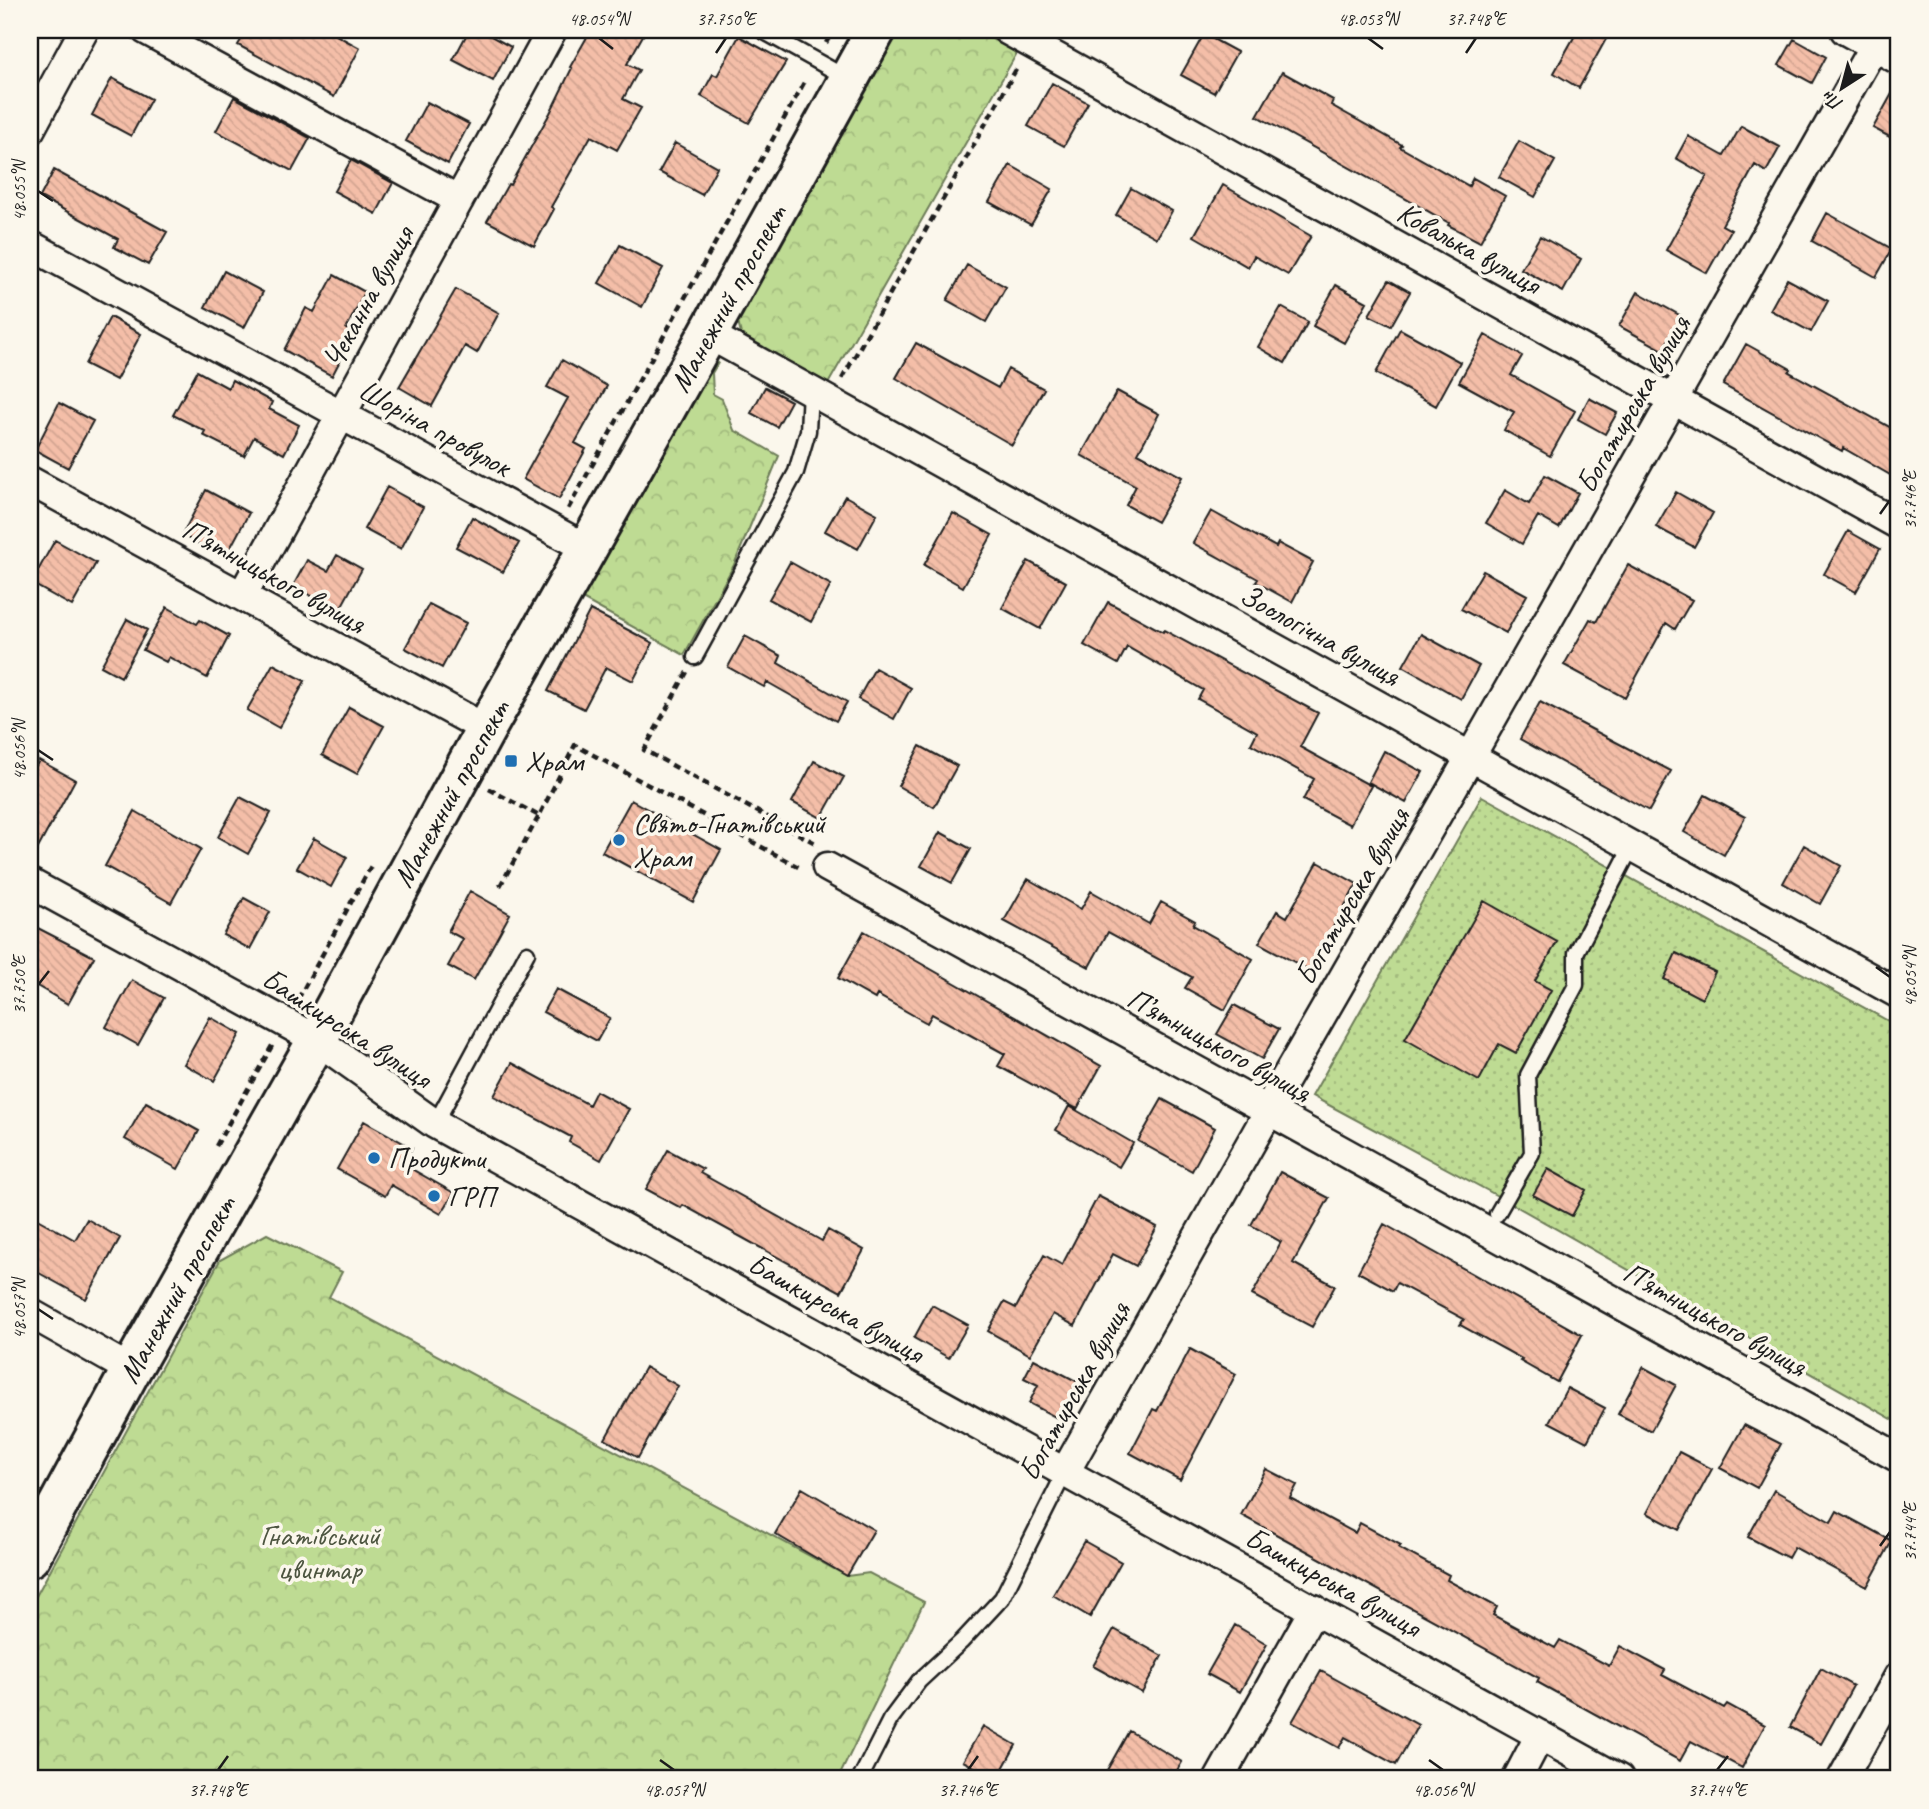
<svg xmlns="http://www.w3.org/2000/svg" width="1929" height="1809" viewBox="0 0 1929 1809" font-family="Caveat,sans-serif">
  <style>
    .forest { fill: url(#forest-crowns); stroke: #6d7c58; stroke-width: 2 }
    .garden { fill: url(#garden-dots); stroke: #6d7c58; stroke-width: 2 }
    .building { fill: url(#building-back-hatch); stroke: #1c1c1c; stroke-width: 2 }
    .lines { fill: none; stroke-linecap: round; stroke-linejoin: round }
    .lane-casing { stroke: #1c1c1c; stroke-width: 19 }
    .street-casing { stroke: #1c1c1c; stroke-width: 33 }
    .secondary-casing { stroke: #1c1c1c; stroke-width: 44 }
    .path { stroke: #1c1c1c; stroke-width: 4.5; stroke-dasharray: 7 5; stroke-linecap: butt }
    .lane { stroke: #fbf7ec; stroke-width: 14 }
    .street { stroke: #fbf7ec; stroke-width: 28 }
    .secondary { stroke: #fbf7ec; stroke-width: 38 }
    .ticks { fill: none; stroke: #1c1c1c; stroke-width: 2.5 }
    .poi-dot { fill: #1f6fb2; stroke: #fbf7ec; stroke-width: 2.5 }
    .labels { text-anchor: middle; dominant-baseline: central; stroke-width: 7; stroke-linejoin: round; paint-order: stroke }
    .street-label { font-size: 30px; fill: #1c1c1c; stroke: #fbf7ec }
    .poi-label { font-size: 30px; fill: #1c1c1c; stroke: #fbf7ec; text-anchor: start }
    .park-label { font-size: 30px; fill: #4d5540; stroke: #fbf7ec }
    .neatline { fill: none; stroke: #1c1c1c; stroke-width: 2.5 }
    .ticks-label { font-size: 18px; text-anchor: middle; fill: #1c1c1c }
  </style>
  <defs>
    <pattern id="forest-crowns" width="20" height="18" patternUnits="userSpaceOnUse" patternTransform="scale(1.75)"><rect width="20" height="18" fill="#bedb93"/><path d="M2 6a3 3 0 1 1 6 0M12 15a3 3 0 1 1 6 0" fill="none" stroke="#a3bb7e"/></pattern>
    <pattern id="garden-dots" width="8" height="8" patternUnits="userSpaceOnUse" patternTransform="scale(1.75)"><rect width="8" height="8" fill="#bedb93"/><path d="M2 2h.1M6 6h.1" fill="none" stroke="#a3bb7e" stroke-width="1.8" stroke-linecap="round"/></pattern>
    <pattern id="building-back-hatch" width="6" height="6" patternUnits="userSpaceOnUse" patternTransform="scale(1.75)"><rect width="6" height="6" fill="#f4bea8"/><path d="M-1 5l2 2M0 0l6 6M5-1l2 2" fill="none" stroke="#d1a390"/></pattern>
  </defs>
  <rect width="100%" height="100%" fill="#fbf7ec"/>
  <filter id="ink" filterUnits="userSpaceOnUse"><feTurbulence type="fractalNoise" baseFrequency=".0143" numOctaves="2"/><feDisplacementMap in="SourceGraphic" scale="14" xChannelSelector="R" yChannelSelector="G"/><feConvolveMatrix kernelMatrix="1 2 1 2 8 2 1 2 1" color-interpolation-filters="sRGB"/></filter>
  <g filter="url(#ink)">
    <!-- forest -->
    <path class="forest" d="M893,30H976L1017,53L828,384L741,334L734,307Z
      M707,357L718,363L712,373L713,394L722,399L734,430L779,456L734,565L684,655L575,595Z
      M267,1234L342,1272L329,1297L847,1576L869,1573L924,1602L838,1779H30V1607L220,1260Z"/>
    <!-- garden -->
    <path class="garden" d="M1482,796L1899,1027V1423L1505,1200L1312,1096Z"/>
    <!-- building -->
    <path class="building" d="M247,30H327L360,48L334,97L238,45Z
      M469,30H480L511,47L493,81L453,60Z
      M591,30H646L627,64L639,70L623,99L641,108L617,150L591,136L551,207L554,209L534,246L487,221L508,184L510,185L550,113L572,68L570,67Z
      M1578,30H1611L1579,88L1554,73Z
      M1204,34L1237,52L1214,93L1181,75Z
      M739,36L786,62L749,123L701,96L713,74L717,76Z
      M1794,39L1826,57L1812,83L1779,65Z
      M1282,72L1333,100L1331,105L1402,145L1400,147L1469,186L1473,178L1505,196L1480,242L1448,225L1449,223L1257,116Z
      M112,78L151,99L131,136L92,115Z
      M1899,81V142L1873,128Z
      M1052,83L1088,103L1064,146L1028,126Z
      M234,97L310,138L292,171L216,131Z
      M427,102L469,124L448,164L406,141Z
      M1741,126L1780,147L1766,172L1755,165L1722,225L1731,230L1707,273L1666,250L1707,176L1676,158L1688,136L1724,156Z
      M1519,141L1555,161L1535,197L1499,177Z
      M675,143L717,167L702,195L659,172Z
      M351,160L393,183L376,214L334,191Z
      M1010,165L1052,189L1031,225L989,202Z
      M54,170L167,232L148,265L114,247L118,239L40,197Z
      M1223,185L1311,236L1288,275L1254,256L1248,267L1194,236Z
      M1131,188L1172,211L1157,238L1116,215Z
      M1827,213L1892,249L1876,277L1812,241Z
      M1540,236L1581,259L1563,292L1521,269Z
      M620,245L663,268L642,307L599,283Z
      M967,265L1006,287L986,322L947,300Z
      M224,271L263,292L244,328L205,307Z
      M334,275L365,292L346,329L354,334L332,376L284,350L306,308L314,312Z
      M1787,279L1828,301L1811,332L1770,310Z
      M1389,280L1410,292L1391,326L1369,315Z
      M1336,285L1367,302L1344,343L1313,326Z
      M456,289L499,313L477,353L465,346L432,406L399,387Z
      M1638,292L1681,316L1663,350L1619,326Z
      M1281,307L1308,322L1285,363L1258,347Z
      M110,317L141,334L116,380L85,364Z
      M1400,329L1460,362L1436,406L1376,373Z
      M1485,335L1522,356L1511,375L1575,411L1550,456L1504,430L1514,412L1459,382Z
      M916,343L998,388L1008,369L1044,389L1012,445L896,378Z
      M1746,344L1791,369L1789,372L1899,432V480L1843,448L1842,451L1723,385Z
      M562,360L607,386L575,443L586,449L559,499L523,479L568,398L547,387Z
      M197,371L228,388L232,380L272,402L269,409L299,425L284,454L254,437L244,456L203,435L205,431L173,415Z
      M765,387L791,401L777,427L751,413Z
      M1117,391L1159,414L1138,453L1182,477L1157,522L1126,505L1136,486L1081,455Z
      M1589,398L1617,413L1605,434L1578,419Z
      M59,403L93,421L68,468L35,450Z
      M1545,475L1578,493L1559,528L1538,516L1522,544L1486,523L1505,490L1529,504Z
      M387,487L423,507L401,549L364,529Z
      M206,490L249,513L225,558L182,535Z
      M1676,492L1713,513L1694,547L1656,527Z
      M845,496L877,514L858,549L825,531Z
      M1211,511L1276,547L1278,543L1313,562L1292,602L1256,582L1258,579L1193,543Z
      M953,513L992,535L963,587L924,565Z
      M472,517L519,543L503,572L456,547Z
      M1848,531L1880,549L1856,592L1824,574Z
      M55,540L96,563L72,606L31,583Z
      M337,555L362,569L339,611L293,586L307,560L328,571Z
      M1028,561L1066,582L1040,629L1002,608Z
      M790,562L831,585L811,622L769,599Z
      M1628,565L1692,600L1675,629L1666,623L1625,698L1564,665L1590,619L1596,622Z
      M1483,571L1527,595L1506,633L1461,609Z
      M1108,602L1163,632L1164,630L1318,713L1300,747L1371,786L1350,825L1303,800L1314,779L1251,744L1257,732L1198,699L1203,690L1127,647L1118,664L1084,645Z
      M429,604L466,623L442,668L405,648Z
      M167,607L197,624L200,620L229,636L207,678L169,657L166,662L143,650Z
      M590,610L653,643L633,681L606,667L584,709L548,691Z
      M127,619L147,630L121,677L101,666Z
      M1421,634L1479,666L1461,699L1403,666Z
      M745,636L781,656L778,663L847,702L836,721L767,682L764,687L728,667Z
      M273,664L305,681L279,728L247,710Z
      M875,668L911,688L894,719L858,699Z
      M1540,702L1671,771L1649,811L1520,739Z
      M349,707L384,726L357,774L322,755Z
      M920,746L957,766L934,807L898,786Z
      M1384,751L1423,772L1406,803L1368,782Z
      M39,760L75,780L30,863V778Z
      M814,761L844,777L821,818L792,802Z
      M1705,795L1745,817L1724,855L1684,832Z
      M240,797L271,813L248,854L218,837Z
      M631,800L721,850L693,902L602,852Z
      M135,811L201,849L171,903L105,866Z
      M940,832L971,849L952,883L921,866Z
      M314,838L347,857L331,887L297,868Z
      M1804,845L1841,866L1820,904L1783,883Z
      M1318,862L1357,884L1309,970L1259,943L1277,911L1287,917Z
      M1028,879L1081,909L1091,891L1149,924L1161,902L1195,921L1193,925L1253,959L1225,1010L1185,988L1192,977L1108,932L1089,967L1004,921Z
      M470,891L510,914L474,980L448,966L463,939L448,931Z
      M244,898L270,912L250,949L223,935Z
      M1484,901L1557,942L1535,981L1551,990L1516,1053L1499,1044L1479,1081L1405,1039Z
      M30,924L94,957L68,1004L30,982Z
      M864,931L1101,1066L1077,1109L998,1066L1005,1054L932,1014L927,1023L877,995L875,999L838,978Z
      M1676,953L1715,972L1702,999L1664,979Z
      M132,980L164,998L138,1045L106,1027Z
      M556,989L610,1018L597,1041L543,1012Z
      M1234,1005L1279,1029L1262,1059L1217,1034Z
      M210,1017L240,1034L214,1081L184,1064Z
      M512,1063L589,1105L596,1091L629,1109L601,1160L569,1142L571,1137L494,1096Z
      M1162,1099L1215,1128L1192,1171L1138,1141Z
      M146,1102L199,1131L178,1169L125,1139Z
      M1069,1106L1133,1143L1119,1167L1056,1130Z
      M364,1121L412,1148L403,1164L454,1193L441,1214L391,1185L385,1196L337,1169Z
      M668,1150L703,1169L700,1173L822,1241L828,1230L864,1250L841,1292L683,1205L681,1208L646,1189Z
      M1548,1169L1586,1190L1572,1216L1533,1195Z
      M1280,1172L1329,1198L1293,1263L1335,1286L1312,1327L1252,1295L1281,1242L1251,1225Z
      M1098,1196L1157,1227L1136,1266L1113,1254L1075,1326L1053,1314L1030,1355L988,1331L1004,1302L1016,1308L1044,1255L1062,1265Z
      M30,1215L75,1240L87,1219L120,1238L86,1299L30,1268Z
      M1384,1224L1582,1335L1557,1382L1520,1361L1522,1359L1460,1325L1464,1319L1397,1283L1393,1291L1358,1272Z
      M932,1305L968,1325L949,1358L914,1338Z
      M1190,1349L1236,1374L1180,1480L1130,1453L1153,1409L1157,1411Z
      M1034,1359L1078,1382L1059,1419L1029,1403L1038,1385L1024,1378Z
      M645,1367L678,1386L638,1458L605,1439Z
      M1643,1367L1676,1385L1651,1431L1618,1414Z
      M1567,1388L1605,1408L1587,1442L1549,1422Z
      M1744,1425L1781,1444L1757,1488L1720,1468Z
      M1679,1452L1712,1469L1679,1530L1647,1513Z
      M1266,1469L1297,1485L1290,1498L1355,1533L1360,1523L1401,1545L1399,1548L1449,1575L1447,1580L1497,1607L1493,1615L1555,1648L1560,1640L1609,1666L1620,1646L1665,1670L1662,1675L1724,1708L1727,1704L1765,1725L1742,1768L1691,1741L1680,1761L1537,1682L1539,1678L1241,1515Z
      M802,1488L874,1530L847,1576L775,1534Z
      M1774,1490L1831,1522L1837,1511L1892,1541L1867,1587L1794,1547L1788,1558L1748,1537Z
      M1084,1541L1121,1562L1090,1617L1053,1595Z
      M1235,1625L1267,1644L1240,1692L1207,1674Z
      M1114,1629L1162,1656L1142,1693L1093,1666Z
      M1821,1668L1853,1686L1821,1744L1790,1727Z
      M1321,1671L1418,1725L1396,1765L1345,1737L1339,1748L1292,1722Z
      M983,1726L1016,1745L997,1779L963,1761Z
      M1129,1731L1182,1762L1172,1779H1102Z"/>
    <g class="lines">
      <defs>
        <path id="lane" d="M761,30L847,78
          M695,657L796,472L808,431L810,390
          M435,1124L527,953
          M1497,1214L1532,1153L1528,1075L1576,985V953L1632,846
          M860,1779L890,1720L919,1681L962,1641L1002,1598L1065,1472"/>
        <path id="street" d="M146,30L459,200
          M1007,30L1899,525
          M1845,30L1899,60
          M30,130L84,30
          M30,245L586,548
          M708,334L1899,994
          M30,481L486,729
          M242,596L552,30
          M827,867L1899,1458
          M30,883L317,1040L435,1124L1619,1779
          M30,1313L131,1370
          M1065,1472L1269,1111L1277,1093L1460,775L1883,30
          M1219,1779L1314,1609
          M1517,1779L1540,1735
          M1842,1779L1899,1676"/>
        <path id="secondary" d="M30,1557L131,1370L317,1040L486,729L708,334L876,30"/>
      </defs>
      <!-- lane casing -->
      <use href="#lane" class="lane-casing"/>
      <!-- street casing -->
      <use href="#street" class="street-casing"/>
      <!-- secondary casing -->
      <use href="#secondary" class="secondary-casing"/>
      <!-- path -->
      <path class="path" d="M826,43L833,30
        M842,379L1018,66
        M568,509L806,79
        M687,672L644,750L817,844
        M489,789L539,816L575,745L802,869
        M500,886L539,816
        M298,999L371,866
        M216,1146L273,1044"/>
      <!-- lane -->
      <use href="#lane" class="lane"/>
      <!-- street -->
      <use href="#street" class="street"/>
      <!-- secondary -->
      <use href="#secondary" class="secondary"/>
    </g>
  </g>
  <!-- ticks -->
  <path class="ticks" d="M599,38L613,49M1368,38L1383,49M716,53L726,38M1466,53L1476,38M38,191L53,201M1880,514L1890,500M38,750L53,760M1876,967L1890,977M38,985L49,971M38,1309L53,1319M1880,1546L1890,1532M660,1760L674,1770M1429,1760L1443,1770M218,1770L228,1756M968,1770L978,1756M1717,1770L1728,1756"/>
  <!-- markers -->
  <g class="poi-dot">
    <rect x="504" y="754" width="14" height="14" rx="3.5"/>
    <circle cx="619" cy="840" r="7"/>
    <circle cx="374" cy="1158" r="7"/>
    <circle cx="434" cy="1196" r="7"/>
  </g>
  <g class="labels">
    <!-- street labels -->
    <g class="street-label">
      <text transform="translate(1469 248) rotate(29)">Ковалька вулиця</text>
      <text transform="translate(368 297) rotate(-61)">Чеканна вулиця</text>
      <text transform="translate(728 298) rotate(-61)">Манежний проспект</text>
      <text transform="translate(1633 404) rotate(-60)">Богатирська вулиця</text>
      <text transform="translate(435 428) rotate(29)">Шоріна провулок</text>
      <text transform="translate(274 576) rotate(29)">П’ятницького вулиця</text>
      <text transform="translate(1320 635) rotate(29)">Зоологічна вулиця</text>
      <text transform="translate(451 793) rotate(-61)">Манежний проспект</text>
      <text transform="translate(1352 896) rotate(-60)">Богатирська вулиця</text>
      <text transform="translate(347 1028) rotate(33)">Башкирська вулиця</text>
      <text transform="translate(1219 1045) rotate(29)">П’ятницького вулиця</text>
      <text transform="translate(177 1289) rotate(-61)">Манежний проспект</text>
      <text transform="translate(836 1308) rotate(29)">Башкирська вулиця</text>
      <text transform="translate(1715 1319) rotate(29)">П’ятницького вулиця</text>
      <text transform="translate(1074 1391) rotate(-61)">Богатирська вулиця</text>
      <text transform="translate(1333 1582) rotate(29)">Башкирська вулиця</text>
    </g>
    <!-- poi labels -->
    <g class="poi-label">
      <text x="525" y="761">Храм</text>
      <text x="633" y="823">Свято-Гнатівський<tspan x="633" dy="34">Храм</tspan></text>
      <text x="388" y="1158">Продукти</text>
      <text x="448" y="1196">ГРП</text>
    </g>
    <!-- park labels -->
    <g class="park-label">
      <text x="320" y="1535">Гнатівський<tspan x="320" dy="34">цвинтар</tspan></text>
    </g>
  </g>
  <!-- margin -->
  <rect width="1929" height="1809" fill="none" stroke="#fbf7ec" stroke-width="77"/>
  <!-- north arrow -->
  <g transform="translate(1842 88) rotate(216)" stroke="#fbf7ec" stroke-width="5" paint-order="stroke">
  <path d="M0-5L12 26L0 18L-12 26Z" fill="#1c1c1c"/>
  <text y="-10" font-size="19" font-weight="bold" text-anchor="middle" fill="#1c1c1c">Пн</text>
  </g>
  <rect x="38" y="38" width="1852" height="1732" class="neatline"/>
  <g class="ticks-label">
    <text x="599" y="25">48.054°N</text>
    <text x="726" y="25">37.750°E</text>
    <text x="1368" y="25">48.053°N</text>
    <text x="1476" y="25">37.748°E</text>
    <text transform="translate(19 191) rotate(-90)" y="6">48.055°N</text>
    <text transform="translate(1910 500) rotate(-90)" y="6">37.746°E</text>
    <text transform="translate(19 750) rotate(-90)" y="6">48.056°N</text>
    <text transform="translate(1910 977) rotate(-90)" y="6">48.054°N</text>
    <text transform="translate(19 985) rotate(-90)" y="6">37.750°E</text>
    <text transform="translate(19 1309) rotate(-90)" y="6">48.057°N</text>
    <text transform="translate(1910 1532) rotate(-90)" y="6">37.744°E</text>
    <text x="218" y="1796">37.748°E</text>
    <text x="674" y="1796">48.057°N</text>
    <text x="968" y="1796">37.746°E</text>
    <text x="1443" y="1796">48.056°N</text>
    <text x="1717" y="1796">37.744°E</text>
  </g>
</svg>
